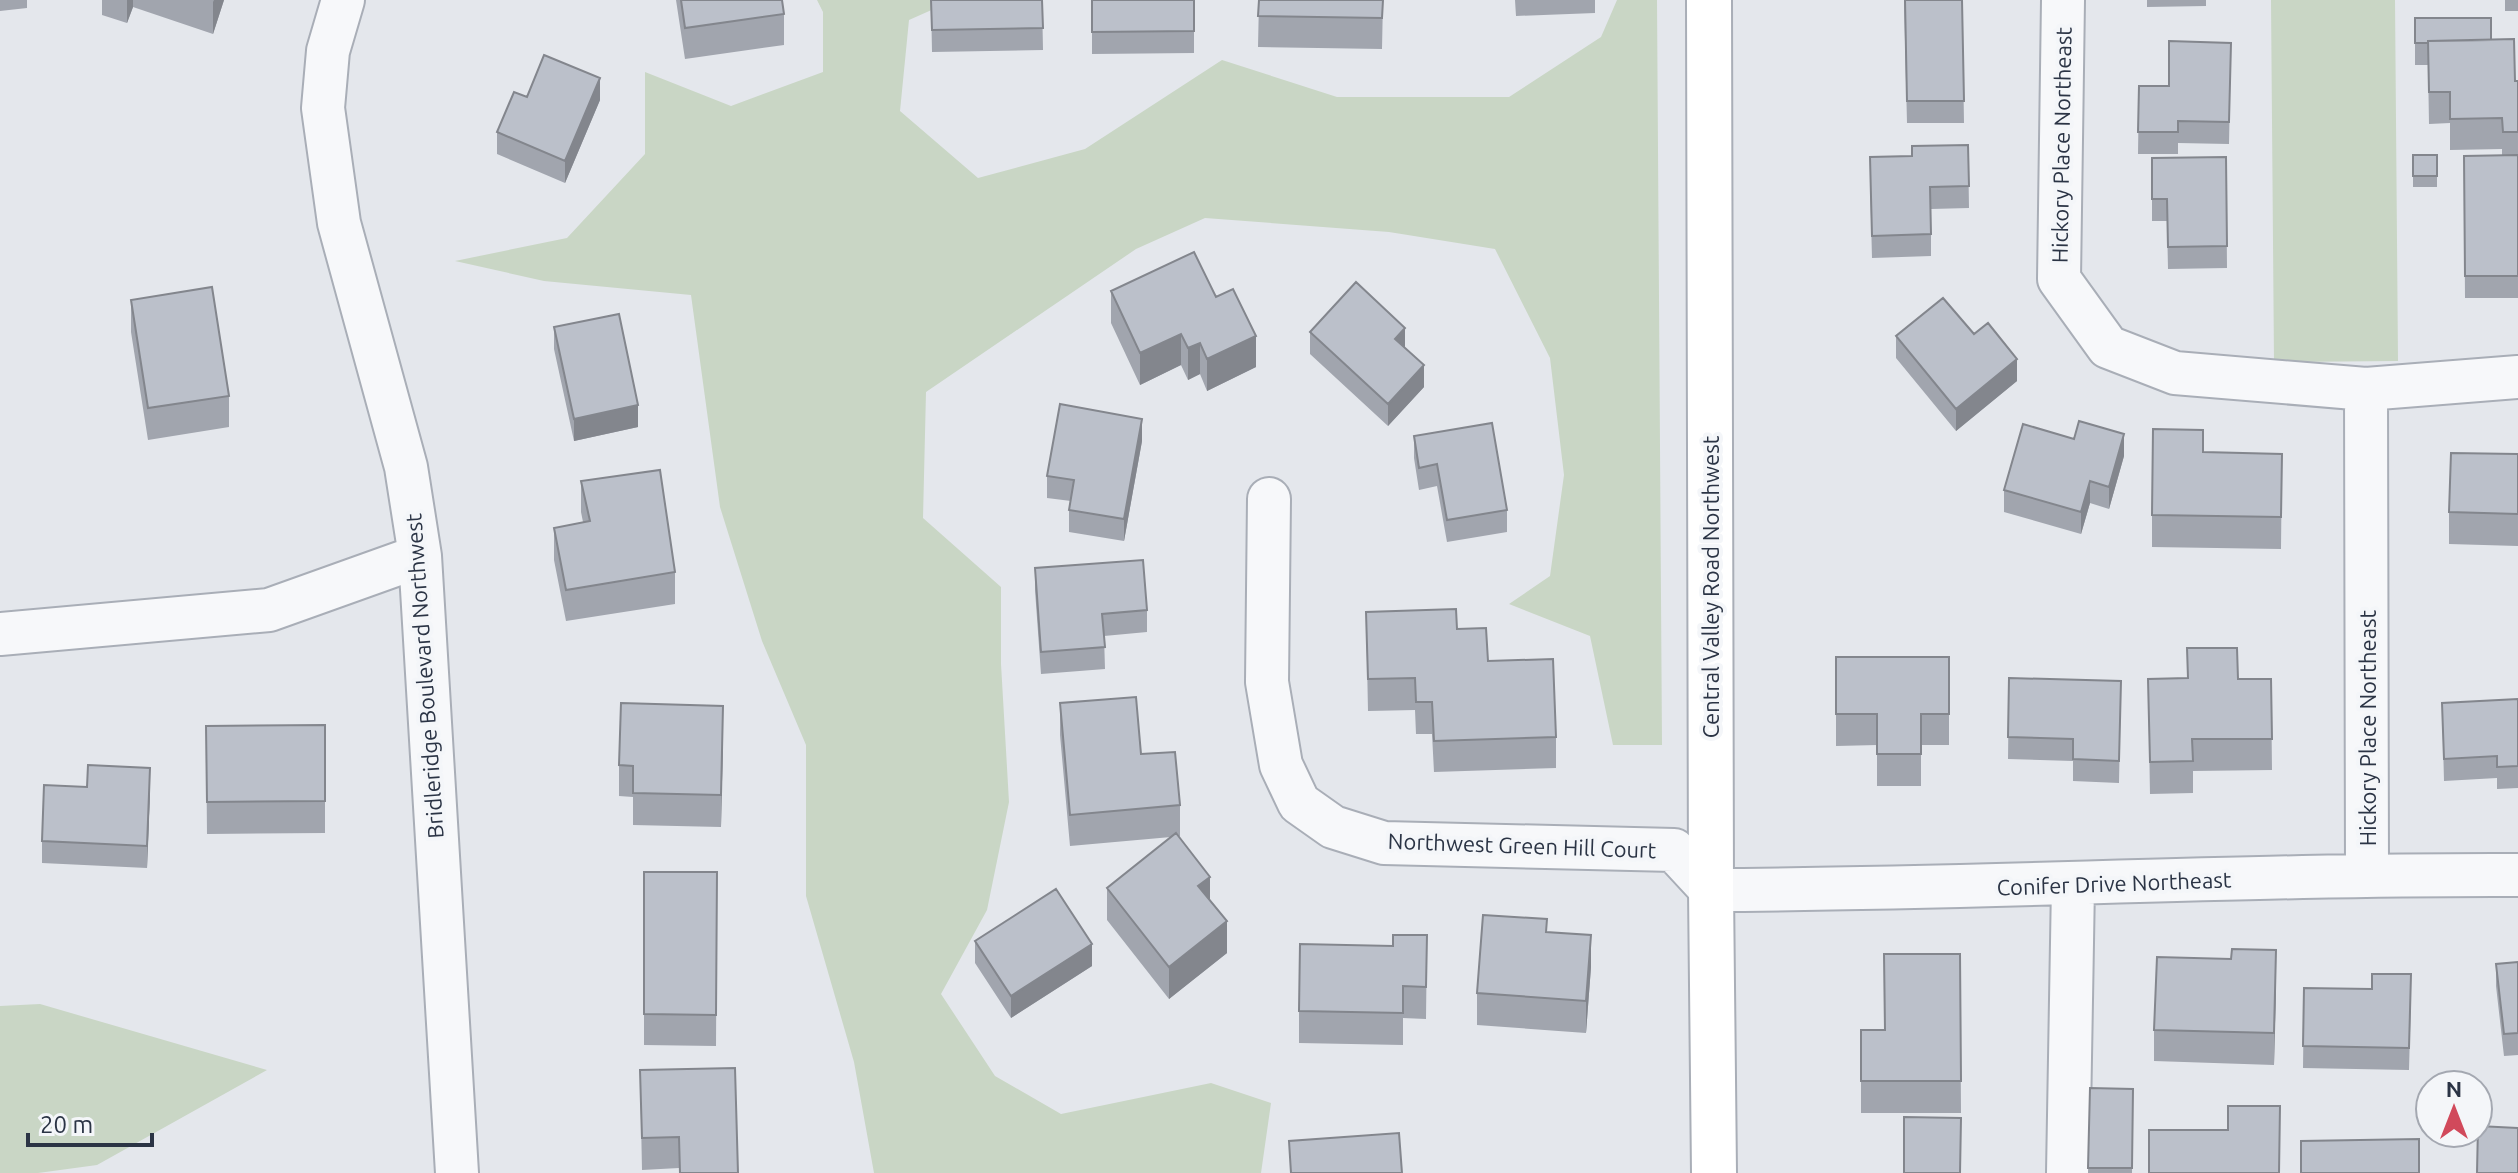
<svg xmlns="http://www.w3.org/2000/svg" width="2518" height="1173" viewBox="0 0 2518 1173" font-family="Ubuntu,sans-serif">
  <style>
    .green { fill: #c9d6c5 }
    .lines { fill: none; stroke-linecap: round; stroke-linejoin: round }
    .minor-casing { stroke: #a9aeb7; stroke-width: 46 }
    .secondary-casing { stroke: #a9aeb7; stroke-width: 48 }
    .minor { stroke: #f7f8fa; stroke-width: 42 }
    .secondary { stroke: #fff; stroke-width: 44 }
    .wall { fill: #a1a5ae }
    .shaded-wall { fill: #83868d }
    .building { fill: #bbc0ca; stroke: #83868d; stroke-width: 2 }
    .labels { text-anchor: middle; dominant-baseline: central; stroke-width: 8; stroke-linejoin: round; paint-order: stroke }
    .street-label { font-size: 22px; fill: #2b3445; stroke: #f4f6f9 }
  </style>
  <rect width="100%" height="100%" fill="#e4e7ec"/>
  <!-- green -->
  <path class="green" d="M817,0H954L909,20L900,111L978,178L1085,149L1222,60L1337,97H1509L1601,37L1617,0H1657L1662,745H1613L1590,636L1509,604L1550,576L1564,475L1550,358L1495,249L1389,232L1205,218L1136,249L926,392L923,518L1001,587V664L1009,802L987,910L941,994L995,1076L1061,1114L1211,1083L1271,1103L1261,1173H874L854,1062L806,896V745L762,641L720,507L691,295L544,281L455,261L567,238L645,154V72L731,106L823,72V12Z
    M2271,0H2395L2398,361L2274,362Z
    M40,1004L267,1070L97,1165L38,1173H0V1006Z"/>
  <g class="lines">
    <defs>
      <path id="minor" d="M343,0L328,51L323,108L339,223L406,467L420,556L457,1173
        M2063,0L2059,279L2108,347L2175,373L2366,389L2518,377
        M2366,389L2367,874
        M1269,499L1267,682L1281,765L1299,803L1333,827L1384,843L1674,850L1711,890C1980,889 2249,874 2518,875
        M0,634L269,610L420,556
        M2068,1173L2073,885"/>
      <path id="secondary" d="M1709,0L1711,890L1714,1173"/>
    </defs>
    <!-- minor casing -->
    <use href="#minor" class="minor-casing"/>
    <!-- secondary casing -->
    <use href="#secondary" class="secondary-casing"/>
    <!-- minor -->
    <use href="#minor" class="minor"/>
    <!-- secondary -->
    <use href="#secondary" class="secondary"/>
  </g>
  <!-- wall -->
  <path class="wall" d="M0,0H27V8L0,11Z
    M102,0H224L213,34L133,7L127,23L102,15Z
    M676,0H782L784,14V45L685,59Z
    M931,0H1042L1043,50L932,52Z
    M1092,0H1194V53L1092,54Z
    M1259,0H1383L1382,49L1258,47Z
    M1515,0H1595V13L1516,16Z
    M1904,0H1962L1964,123H1907Z
    M2147,0H2206V6L2147,7Z
    M2505,0H2518V11H2505Z
    M2415,18L2491,40L2515,81H2518V298H2465L2464,156L2502,155V149L2450,150V123L2429,124L2428,65H2415Z
    M2231,43L2229,144L2178,143V154H2138L2139,86H2169Z
    M527,97L600,100L565,183L497,154V132Z
    M1968,145L1969,208L1931,209V256L1872,258L1870,179L1912,156Z
    M2413,155H2437V187H2413Z
    M2226,157L2227,268L2168,269L2167,221H2152V158Z
    M1111,291L1216,297L1256,367L1207,391L1200,374L1188,380L1181,365L1140,385L1111,323Z
    M131,300L229,396V427L148,440L131,332Z
    M554,327L638,427L574,441L554,349Z
    M1310,332L1405,348L1424,387L1388,426L1310,354Z
    M1974,334L2017,381L1956,431L1896,358V336Z
    M1414,436L1507,510V532L1447,542L1437,486L1419,490L1414,458Z
    M2074,439L2124,456L2109,509L2090,503L2081,534L2004,512V490Z
    M1142,441L1124,541L1069,532V510L1071,501L1047,498V476Z
    M2203,452L2282,454L2281,549L2152,547V515Z
    M2518,454V546L2449,544V512Z
    M581,481L675,572V604L566,621L554,560V528L583,522L581,512Z
    M1035,568L1147,610V632L1104,636L1105,669L1041,674L1035,590Z
    M1366,612L1457,629L1488,661L1556,737V768L1434,772L1432,734H1416L1415,710L1368,711Z
    M2187,648L2238,679H2271L2272,770L2193,771V793L2150,794L2148,679L2187,678Z
    M1836,657H1949V745H1921V786H1877V745L1836,746Z
    M2009,678L2121,681L2119,783L2073,781V761L2008,759Z
    M2518,699V788L2497,789V778L2444,781L2442,703Z
    M1060,703L1141,754L1180,805V836L1179,837L1210,901L1227,953L1169,999L1107,920V888L1171,837L1070,846L1060,735Z
    M325,725V833L207,834L206,726Z
    M723,737L721,827L633,825V797L619,796V765Z
    M150,790L147,868L42,863V841Z
    M644,872H717L716,1046L644,1045Z
    M1547,932L1591,967L1586,1033L1477,1025V993Z
    M1427,935L1426,1019L1403,1018V1045L1299,1043V1011L1393,946Z
    M975,941L1092,966L1011,1018L975,963Z
    M1960,954L1961,1113H1861V1030H1885Z
    M2231,959L2276,982L2274,1065L2154,1061V1030Z
    M2518,962V1055L2504,1056L2496,986V964Z
    M2304,988L2372,989L2411,996L2409,1070L2303,1068Z
    M640,1070L738,1173H680L679,1168L642,1170Z
    M2090,1088L2133,1089L2132,1173H2088Z"/>
  <!-- shaded-wall -->
  <path class="shaded-wall" d="M127,0H133V7L127,23Z
    M214,0H224L213,34V2Z
    M600,78V100L565,183V161Z
    M1405,328V350L1395,339Z
    M1181,334V365L1140,385V353Z
    M1256,336V367L1207,391V359Z
    M1200,343V374L1188,380V348Z
    M2017,359V381L1956,431V409Z
    M1424,365V387L1388,426V404Z
    M638,405V427L574,441V419Z
    M1142,419V441L1124,541V519Z
    M2124,434V456L2109,509V487Z
    M2090,481V503L2081,534V512Z
    M723,706V737L721,827V795Z
    M150,768V790L147,868V846Z
    M1210,877V908L1198,886Z
    M1227,921V953L1169,999V967Z
    M1591,935V967L1586,1033V1001Z
    M1092,944V966L1011,1018V996Z
    M2276,950V982L2274,1065V1033Z"/>
  <!-- building -->
  <path class="building" d="M681,0H782L784,14L685,28Z
    M931,0H1042L1043,28L932,30Z
    M1092,0H1194V31L1092,32Z
    M1259,0H1383L1382,18L1258,16Z
    M1905,0H1962L1964,101H1907Z
    M2415,18H2491V40L2428,41V43H2415Z
    M2514,39L2515,81H2518V132H2503L2502,118L2450,119V92H2429L2428,41Z
    M2169,41L2231,43L2229,122L2178,121V132H2138L2139,86H2169Z
    M544,55L600,78L565,161L497,132L514,92L527,97Z
    M1968,145L1969,186L1930,187L1931,234L1872,236L1870,157L1912,156V146Z
    M2413,155H2437V176H2413Z
    M2518,155V276H2465L2464,156Z
    M2226,157L2227,246L2168,247L2167,199H2152V158Z
    M1194,252L1216,297L1233,289L1256,336L1207,359L1200,343L1188,348L1181,334L1140,353L1111,291Z
    M1356,282L1405,328L1395,339L1424,365L1388,404L1310,332Z
    M212,287L229,396L148,408L131,300Z
    M1943,298L1974,334L1988,323L2017,359L1956,409L1896,336Z
    M619,314L638,405L574,419L554,327Z
    M1060,404L1142,419L1124,519L1069,510L1074,480L1047,476Z
    M2079,421L2124,434L2109,487L2090,481L2081,512L2004,490L2023,424L2074,439Z
    M1492,423L1507,510L1447,520L1437,464L1419,468L1414,436Z
    M2153,429L2203,430V452L2282,454L2281,517L2152,515Z
    M2451,453L2518,454V514L2449,512Z
    M660,470L675,572L566,590L554,528L590,521L581,481Z
    M1143,560L1147,610L1102,614L1105,647L1041,652L1035,568Z
    M1456,609L1457,629L1486,628L1488,661L1553,659L1556,737L1434,741L1432,702H1416L1415,678L1368,679L1366,612Z
    M2187,648H2237L2238,679H2271L2272,739H2192L2193,761L2150,762L2148,679L2188,678Z
    M1836,657H1949V714H1921V754H1877V714H1836Z
    M2009,678L2121,681L2119,761L2073,759V739L2008,737Z
    M1136,697L1141,754L1175,752L1180,805L1070,815L1060,703Z
    M2518,699V766L2497,767V756L2444,759L2442,703Z
    M621,703L723,706L721,795L633,793V766L619,765Z
    M325,725V801L207,802L206,726Z
    M88,765L150,768L147,846L42,841L44,785L87,787Z
    M1176,833L1210,877L1198,886L1227,921L1169,967L1107,888Z
    M644,872H717L716,1015L644,1014Z
    M1056,889L1092,944L1011,996L975,941Z
    M1483,915L1547,919L1546,932L1591,935L1586,1001L1477,993Z
    M1393,935H1427L1426,987L1403,986V1013L1299,1011L1300,944L1393,946Z
    M2232,949L2276,950L2274,1033L2154,1030L2157,957L2231,959Z
    M1884,954H1960L1961,1081H1861V1030H1885Z
    M2518,962V1033L2504,1034L2496,964Z
    M2372,974H2411L2409,1048L2303,1046L2304,988L2372,989Z
    M735,1068L738,1173H680L679,1137L642,1138L640,1070Z
    M2090,1088L2133,1089L2132,1168H2088Z
    M2228,1106H2280L2279,1173H2149V1130H2228Z
    M1904,1117L1961,1118L1960,1173H1904Z
    M2478,1126L2518,1128V1173H2477Z
    M1399,1133L1402,1173H1291L1289,1141Z
    M2419,1139V1173H2301V1141Z"/>
  <g class="labels">
    <!-- street labels -->
    <g class="street-label">
      <text transform="translate(2061 145) rotate(-89)">Hickory Place Northeast</text>
      <text transform="translate(1710 587) rotate(-90)">Central Valley Road Northwest</text>
      <text transform="translate(424 676) rotate(-94)">Bridleridge Boulevard Northwest</text>
      <text transform="translate(2367 728) rotate(-90)">Hickory Place Northeast</text>
      <text transform="translate(1522 845) rotate(2)">Northwest Green Hill Court</text>
      <text transform="translate(2114 883) rotate(-2)">Conifer Drive Northeast</text>
    </g>
  </g>
  <!-- north arrow -->
  <g transform="translate(2454 1109)"><circle r="38" fill="#f4f6f9" stroke="#a4a8b1" stroke-width="2"/>
  <path d="M0-6L14 30L0 20L-14 30Z" fill="#d1495b"/>
  <text y="-12" font-size="22" font-weight="bold" text-anchor="middle" fill="#2b3445">N</text>
  </g>
  <!-- scale -->
  <path d="M28 1133v12h124v-12" fill="none" stroke="#2b3445" stroke-width="4"/>
  <text x="40" y="1133" font-size="24" fill="#2b3445" stroke="#f4f6f9" stroke-width="6" paint-order="stroke">20 m</text>
</svg>
